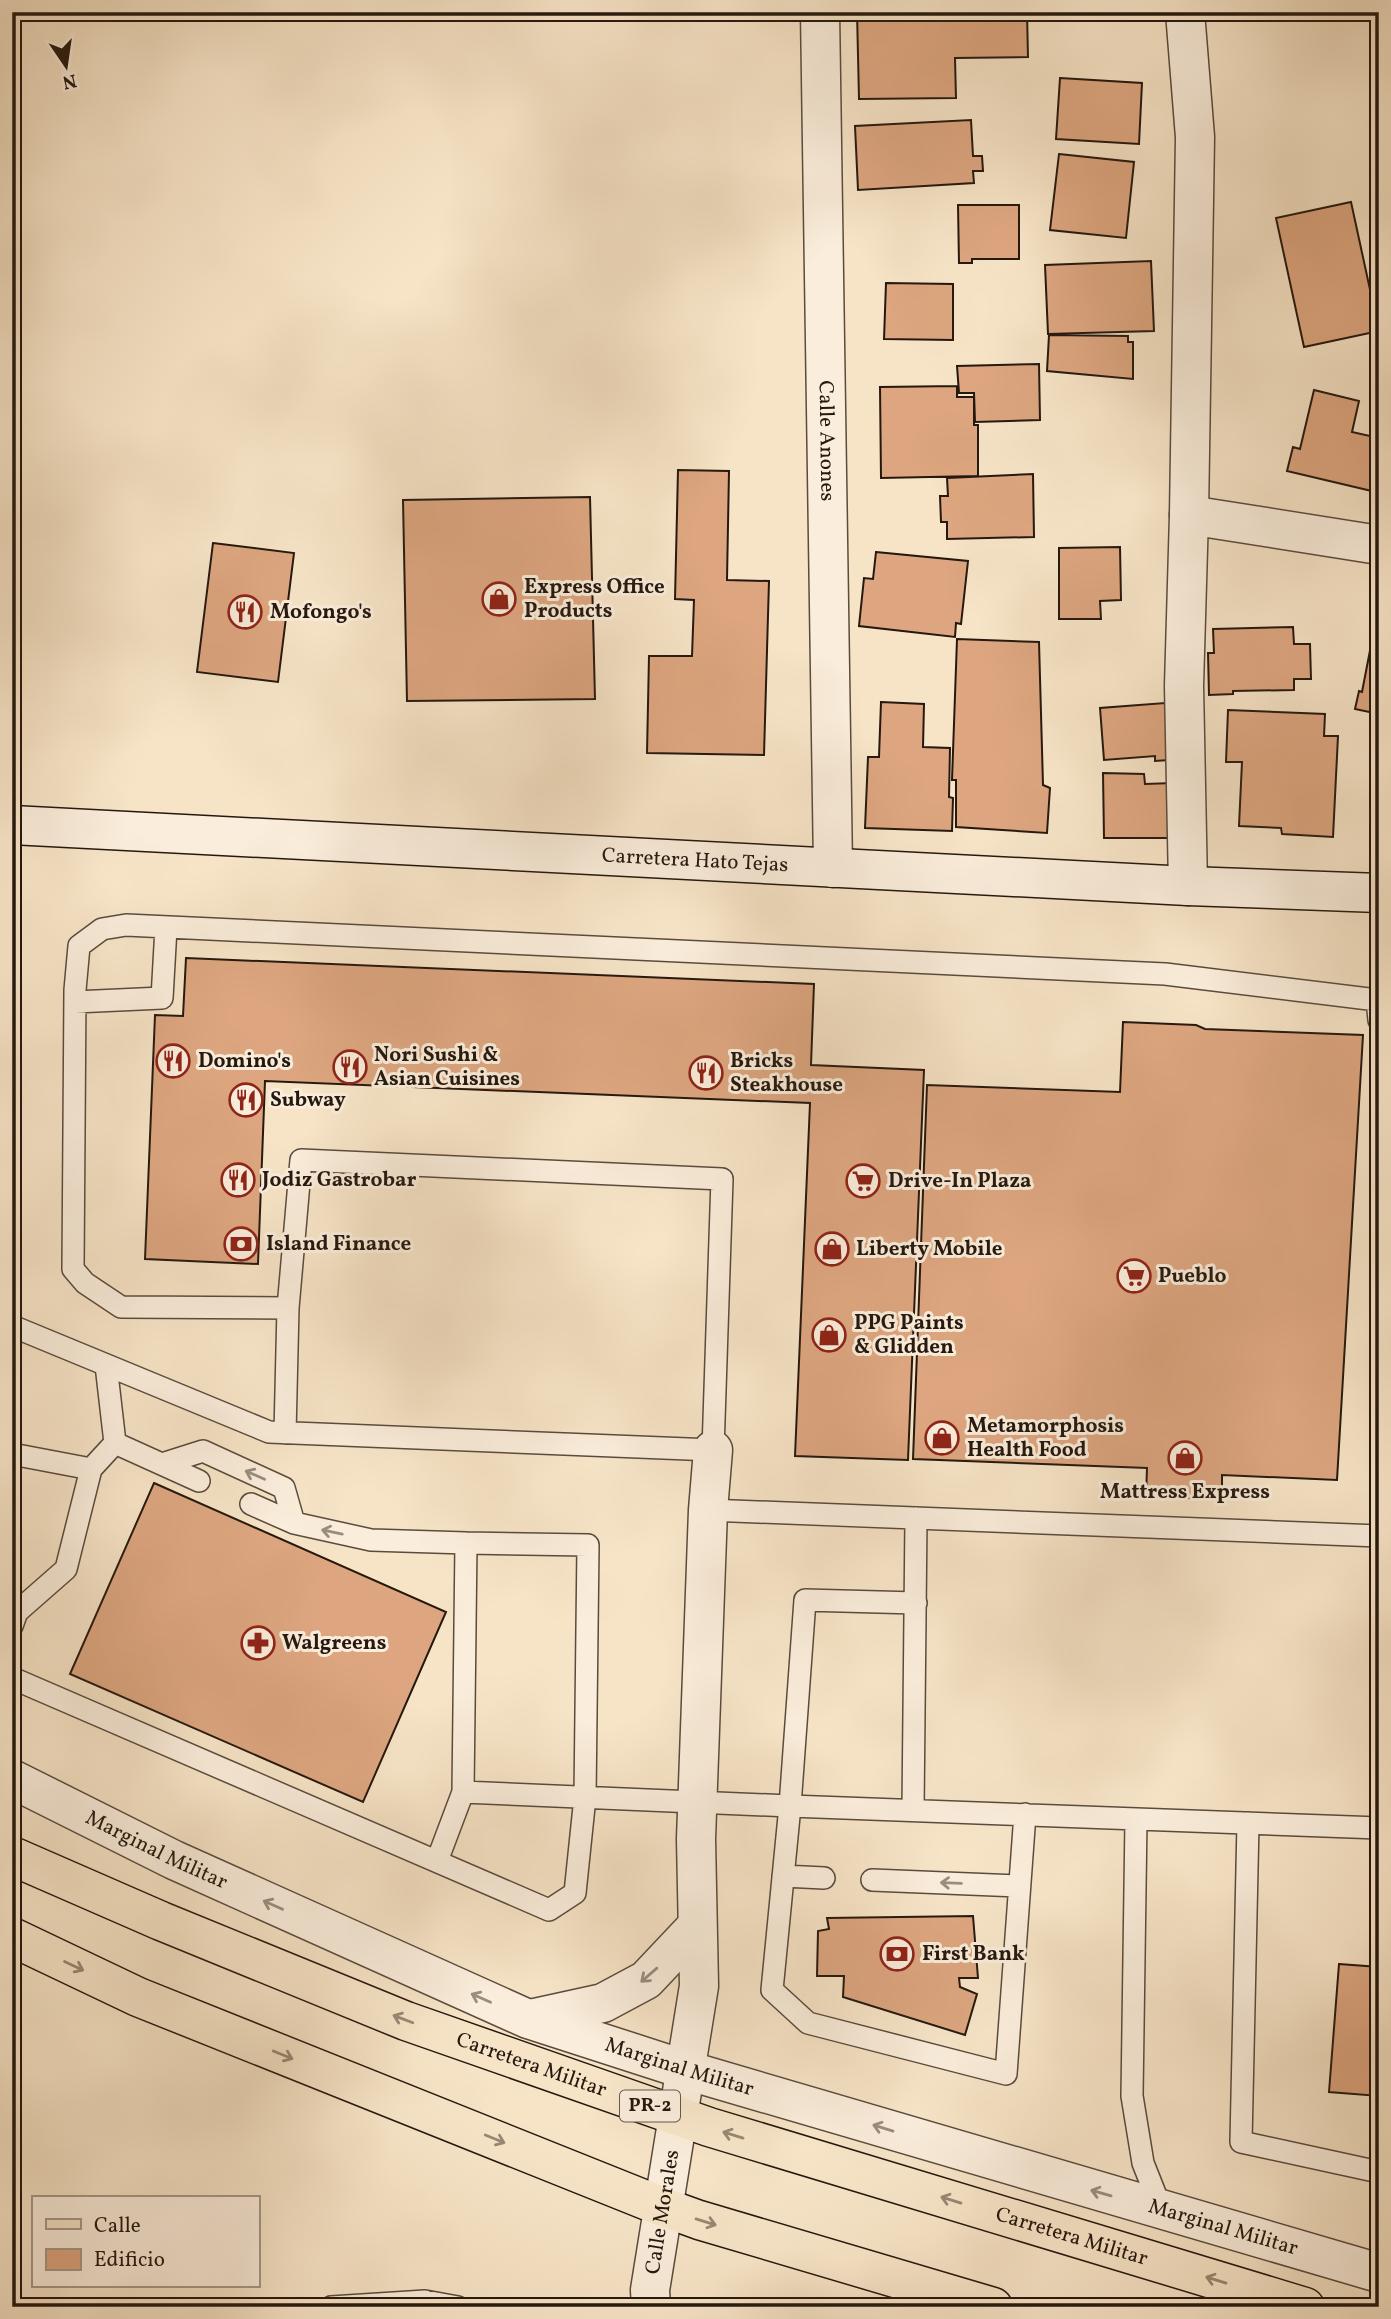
<svg xmlns="http://www.w3.org/2000/svg" width="1391" height="2319" viewBox="0 0 1391 2319" font-family="Vollkorn,serif">
  <style>
    .building { fill: #dda680; stroke: #25180f; stroke-width: 2 }
    .lines { fill: none; stroke-linecap: round; stroke-linejoin: round }
    .lane-casing { stroke: #5a4b3d; stroke-width: 24 }
    .street-casing { stroke: #5a4b3d; stroke-width: 41 }
    .secondary-casing { stroke: #25180f; stroke-width: 41 }
    .primary-casing { stroke: #25180f; stroke-width: 41 }
    .lane { stroke: #faeddb; stroke-width: 21 }
    .street { stroke: #faeddb; stroke-width: 38 }
    .secondary { stroke: #faeddb; stroke-width: 38 }
    .primary { stroke: #f7e4c7; stroke-width: 38 }
    .oneway { stroke: #9a8d7f }
    .oneway2 { stroke: #988874 }
    .labels { text-anchor: middle; dominant-baseline: central; stroke-width: 6; stroke-linejoin: round; paint-order: stroke }
    .shield { fill: #faeddb; stroke: #65584c; stroke-width: 2 }
    .shield-label { font-size: 19px; font-weight: bold; fill: #25180f }
    .street-label { font-size: 21px; fill: #25180f; stroke: #faeddb }
    .poi-label { font-size: 21px; font-weight: bold; fill: #25180f; stroke: #faeddb; text-anchor: start }
  </style>
  <rect width="100%" height="100%" fill="#f7e4c7"/>
  <filter id="stains"><feTurbulence type="fractalNoise" baseFrequency=".00286" numOctaves="4"/><feColorMatrix values="0 0 0 0 .2 0 0 0 0 .09 0 0 0 0 .02 0 0 0 .5 -.17"/></filter>
  <radialGradient id="worn" r=".72"><stop offset=".6" stop-color="#630" stop-opacity="0"/><stop offset="1" stop-color="#630" stop-opacity=".3"/></radialGradient>
  <!-- building -->
  <path class="building" d="M857,12H1027L1028,57L955,58L956,98L859,99Z
    M1060,78L1142,83L1139,144L1056,139Z
    M971,120L973,156H982L983,171H973L974,183L858,190L855,126Z
    M1059,154L1134,162L1126,238L1050,230Z
    M1351,202L1379,331L1304,347L1276,218Z
    M958,205H1019V259H972V263H959Z
    M1151,261L1154,331L1048,334L1045,265Z
    M886,283L953,284V340L884,339Z
    M1049,335L1128,336V342H1133V379L1047,371Z
    M1039,364L1040,420L975,422L974,393H959L957,366Z
    M957,386V397H974V425H978V476L881,478L880,387Z
    M1314,390L1359,401L1352,432L1379,438V482L1376,492L1287,471L1293,447L1300,449Z
    M678,470L729,471L727,580L769,581L764,755L647,753L649,656H692L694,600L675,599Z
    M1033,474L1034,537L947,539V522H941L940,496H948L947,478Z
    M590,497L595,699L407,701L403,500Z
    M213,543L294,553L278,682L197,672Z
    M1120,547L1121,600L1100,601L1101,619H1059V548Z
    M876,552L968,561L961,624L956,623L955,637L859,626L864,578L873,579Z
    M1293,627L1294,644H1310L1311,679H1294V690L1233,691V694L1209,695L1208,653H1214L1213,629Z
    M957,639L1039,642L1043,785L1050,788L1047,833L956,827V780H952Z
    M1372,640L1379,641V714L1355,709L1359,691L1362,692Z
    M881,702L924,704L923,747L950,748L949,797L953,798L952,831L865,828L868,757H879Z
    M1165,703L1169,760L1155,761V756L1104,760L1100,708Z
    M1228,710L1325,714L1324,736H1338L1333,837L1282,834L1281,828L1239,826L1242,762H1226Z
    M1103,773L1144,774L1145,784L1173,783L1174,838H1104Z
    M186,958L814,984L811,1065L924,1070L908,1460L795,1456L810,1103L265,1081L258,1264L145,1259L155,1015L183,1016Z
    M1123,1022L1196,1025L1205,1029L1363,1035L1337,1480L1222,1475V1499L1146,1497L1147,1468L913,1459L927,1085L1120,1092Z
    M154,1483L446,1612L363,1802L70,1674Z
    M973,1916L978,1978H959L960,1987L977,1994L965,2035L843,1997L844,1976H817L818,1931L829,1929L827,1918Z
    M1339,1964L1379,1967V2096L1329,2092Z"/>
  <g class="lines">
    <defs>
      <path id="lane" d="M75,1002L162,998L166,928
        M12,1326L269,1432L713,1450L722,1179L301,1160L288,1308
        M285,1433L288,1308L121,1307L85,1283L73,1269L75,990L79,946L102,929L126,925L1165,974L1377,1000L1379,1020
        M115,1443L199,1481
        M12,1454L91,1469L66,1569L17,1612L12,1626
        M162,1464L203,1451L284,1488L294,1523
        M91,1469L115,1443L106,1365
        M251,1504L294,1523L371,1540L466,1543
        M708,1510L1379,1536
        M916,1603L805,1600L790,1806L772,1990L808,2023L1006,2074L1025,1814
        M12,1678L549,1910L575,1893L585,1797L588,1545L466,1543L463,1792C572,1796 681,1801 790,1806L1379,1828
        M913,1810L916,1518
        M1136,1819L1132,2096L1143,2163L1162,2211
        M1248,1823L1241,2142L1379,2172
        M437,1861L463,1792
        M783,1876L824,1878
        M872,1880L1019,1886
        M425,2301L458,2307
        M331,2307L425,2301L426,2307"/>
      <g id="street">
        <path id="s1" d="M820,12L833,868"/>
        <path d="M1185,12L1195,137L1189,515L1184,686L1188,886"/>
        <path d="M1189,515L1379,545"/>
        <path id="s2" d="M12,1779L174,1860L528,2019L686,2070L1379,2273"/>
        <path d="M530,2019L603,2003L646,1980L697,1926"/>
        <path id="s3" d="M651,2307L650,2290L699,1986L696,1839L708,1510L713,1450"/>
      </g>
      <g id="secondary">
        <path id="s4" d="M12,825L1188,886L1379,893"/>
      </g>
      <g id="primary">
        <path id="s5" d="M12,1856L161,1921L406,2021L709,2127L1305,2307"/>
        <path d="M12,1937L138,1997L663,2207L699,2220L993,2307"/>
      </g>
    </defs>
    <!-- lane casing -->
    <use href="#lane" class="lane-casing"/>
    <!-- street casing -->
    <use href="#street" class="street-casing"/>
    <!-- secondary casing -->
    <use href="#secondary" class="secondary-casing"/>
    <!-- primary casing -->
    <use href="#primary" class="primary-casing"/>
    <!-- lane -->
    <use href="#lane" class="lane"/>
    <!-- street -->
    <use href="#street" class="street"/>
    <!-- secondary -->
    <use href="#secondary" class="secondary"/>
    <!-- primary -->
    <use href="#primary" class="primary"/>
  </g>
  <!-- one-way arrows -->
  <defs><path id="oneway-shaft" d="M-6 0H5M1.5-3L5.5 0L1.5 3" fill="none" stroke-width="1.6" stroke-linecap="round" stroke-linejoin="round" transform="scale(1.75)"/></defs>
  <g class="oneway">
    <use href="#oneway-shaft" transform="translate(255 1475) rotate(-156)"/>
    <use href="#oneway-shaft" transform="translate(332 1532) rotate(-168)"/>
    <use href="#oneway-shaft" transform="translate(951 1883) rotate(-178)"/>
    <use href="#oneway-shaft" transform="translate(273 1905) rotate(-156)"/>
    <use href="#oneway-shaft" transform="translate(649 1975) rotate(139)"/>
    <use href="#oneway-shaft" transform="translate(481 1998) rotate(-156)"/>
    <use href="#oneway-shaft" transform="translate(883 2128) rotate(-163)"/>
    <use href="#oneway-shaft" transform="translate(1101 2193) rotate(-164)"/>
  </g>
  <g class="oneway2">
    <use href="#oneway-shaft" transform="translate(74 1966) rotate(25)"/>
    <use href="#oneway-shaft" transform="translate(403 2019) rotate(-159)"/>
    <use href="#oneway-shaft" transform="translate(283 2055) rotate(22)"/>
    <use href="#oneway-shaft" transform="translate(733 2135) rotate(-163)"/>
    <use href="#oneway-shaft" transform="translate(495 2139) rotate(22)"/>
    <use href="#oneway-shaft" transform="translate(951 2200) rotate(-163)"/>
    <use href="#oneway-shaft" transform="translate(706 2222) rotate(17)"/>
    <use href="#oneway-shaft" transform="translate(1216 2280) rotate(-163)"/>
  </g>
  <!-- icons -->
  <defs>
    <symbol id="shop-ring" viewBox="-11 -11 22 22"><circle r="9.5" fill="#faeddb" stroke="#8f2418" stroke-width="1.5"/><path d="M-5-2.5h2.3a2.7 3.5 0 0 1 5.4 0H5L5.5 6h-11ZM-1.5-2.5h3a1.5 2.3 0 0 0-3 0Z" fill="#8f2418"/></symbol>
    <symbol id="restaurant-ring" viewBox="-11 -11 22 22"><circle r="9.5" fill="#faeddb" stroke="#8f2418" stroke-width="1.5"/><path d="M-5-6h1v4h1v-4h1v4h1v-4h1v5L-1.5 .5V6h-2V.5L-5-1ZM5-6V6H3V1.5H1.5Q1.5-4 5-6Z" fill="#8f2418"/></symbol>
    <symbol id="supermarket-ring" viewBox="-11 -11 22 22"><circle r="9.5" fill="#faeddb" stroke="#8f2418" stroke-width="1.5"/><path d="M-6-5.5h2.5l.6 2H6L4.5 2H-2.5L-4.4-4H-6ZM-1.5 3.2a1.3 1.3 0 1 0 .1 0ZM3 3.2a1.3 1.3 0 1 0 .1 0Z" fill="#8f2418"/></symbol>
    <symbol id="bank-ring" viewBox="-11 -11 22 22"><circle r="9.5" fill="#faeddb" stroke="#8f2418" stroke-width="1.5"/><path d="M-6-4H6V4H-6ZM0-2.3a2.3 2.3 0 1 0 0 4.6a2.3 2.3 0 1 0 0-4.6Z" fill="#8f2418"/></symbol>
    <symbol id="pharmacy-ring" viewBox="-11 -11 22 22"><circle r="9.5" fill="#faeddb" stroke="#8f2418" stroke-width="1.5"/><path d="M-2-6h4v4h4v4h-4v4h-4v-4h-4v-4h4Z" fill="#8f2418"/></symbol>
  </defs>
  <g fill-rule="evenodd">
    <use href="#shop-ring" x="480" y="580" width="38" height="38"/>
    <use href="#restaurant-ring" x="226" y="593" width="38" height="38"/>
    <use href="#restaurant-ring" x="154" y="1042" width="38" height="38"/>
    <use href="#restaurant-ring" x="331" y="1048" width="38" height="38"/>
    <use href="#restaurant-ring" x="687" y="1054" width="38" height="38"/>
    <use href="#restaurant-ring" x="227" y="1081" width="38" height="38"/>
    <use href="#restaurant-ring" x="219" y="1161" width="38" height="38"/>
    <use href="#supermarket-ring" x="844" y="1162" width="38" height="38"/>
    <use href="#bank-ring" x="222" y="1225" width="38" height="38"/>
    <use href="#shop-ring" x="813" y="1230" width="38" height="38"/>
    <use href="#supermarket-ring" x="1115" y="1257" width="38" height="38"/>
    <use href="#shop-ring" x="810" y="1316" width="38" height="38"/>
    <use href="#shop-ring" x="923" y="1419" width="38" height="38"/>
    <use href="#shop-ring" x="1166" y="1439" width="38" height="38"/>
    <use href="#pharmacy-ring" x="239" y="1624" width="38" height="38"/>
    <use href="#bank-ring" x="878" y="1935" width="38" height="38"/>
  </g>
  <g class="labels">
    <!-- shield labels -->
    <rect class="shield" x="620" y="2090.5" width="60" height="31" rx="5"/>
    <g class="shield-label">
      <text x="650" y="2106">PR-2</text>
    </g>
    <!-- street labels -->
    <g class="street-label">
      <text stroke="none"><textPath href="#s1" startOffset="429">Calle Anones</textPath></text>
      <text stroke="none"><textPath href="#s4" startOffset="684">Carretera Hato Tejas</textPath></text>
      <text stroke="none"><textPath href="#s2" startOffset="161">Marginal Militar</textPath></text>
      <text stroke="none"><textPath href="#s5" startOffset="560">Carretera Militar</textPath></text>
      <text stroke="none"><textPath href="#s2" startOffset="728">Marginal Militar</textPath></text>
      <text stroke="none"><textPath href="#s3" startOffset="96">Calle Morales</textPath></text>
      <text stroke="none"><textPath href="#s2" startOffset="1295">Marginal Militar</textPath></text>
      <text stroke="none"><textPath href="#s5" startOffset="1127">Carretera Militar</textPath></text>
    </g>
    <!-- poi labels -->
    <g class="poi-label">
      <text x="524" y="587">Express Office<tspan x="524" dy="24">Products</tspan></text>
      <text x="270" y="612">Mofongo's</text>
      <text x="374" y="1055">Nori Sushi &amp;<tspan x="374" dy="24">Asian Cuisines</tspan></text>
      <text x="198" y="1061">Domino's</text>
      <text x="730" y="1061">Bricks<tspan x="730" dy="24">Steakhouse</tspan></text>
      <text x="270" y="1100">Subway</text>
      <text x="262" y="1180">Jodiz Gastrobar</text>
      <text x="888" y="1181">Drive-In Plaza</text>
      <text x="266" y="1244">Island Finance</text>
      <text x="856" y="1249">Liberty Mobile</text>
      <text x="1158" y="1276">Pueblo</text>
      <text x="854" y="1323">PPG Paints<tspan x="854" dy="24">&amp; Glidden</tspan></text>
      <text x="967" y="1426">Metamorphosis<tspan x="967" dy="24">Health Food</tspan></text>
      <text x="1185" y="1492" text-anchor="middle">Mattress Express</text>
      <text x="282" y="1643">Walgreens</text>
      <text x="922" y="1954">First Bank</text>
    </g>
  </g>
  <!-- margin -->
  <rect width="1391" height="2319" fill="none" stroke="#f7e4c7" stroke-width="42"/>
  <rect x="14" y="14" width="1363" height="2291" fill="none" stroke="#25180f" stroke-width="3.5"/>
  <rect x="21" y="21" width="1349" height="2277" fill="none" stroke="#25180f" stroke-width="2"/>
  <!-- legend -->
  <rect x="32" y="2196" width="228" height="91" fill="#faeddb" stroke="#a59889" stroke-width="2"/>
  <rect x="46" y="2219" width="35" height="10" fill="#f7e4c7" stroke="#a59889" stroke-width="2"/>
  <text x="94" y="2232" font-size="21" fill="#25180f">Calle</text>
  <rect x="46" y="2249" width="35" height="21" fill="#dda680" stroke="#a59889" stroke-width="2"/>
  <text x="94" y="2266" font-size="21" fill="#25180f">Edificio</text>
  <!-- north arrow -->
  <g transform="translate(66 66) rotate(167)" stroke="#faeddb" stroke-width="5" paint-order="stroke">
  <path d="M0-5L12 26L0 18L-12 26Z" fill="#25180f"/>
  <text y="-10" font-size="19" font-weight="bold" text-anchor="middle" fill="#25180f">N</text>
  </g>
  <rect width="100%" height="100%" filter="url(#stains)"/>
  <rect width="100%" height="100%" fill="url(#worn)"/>
</svg>
